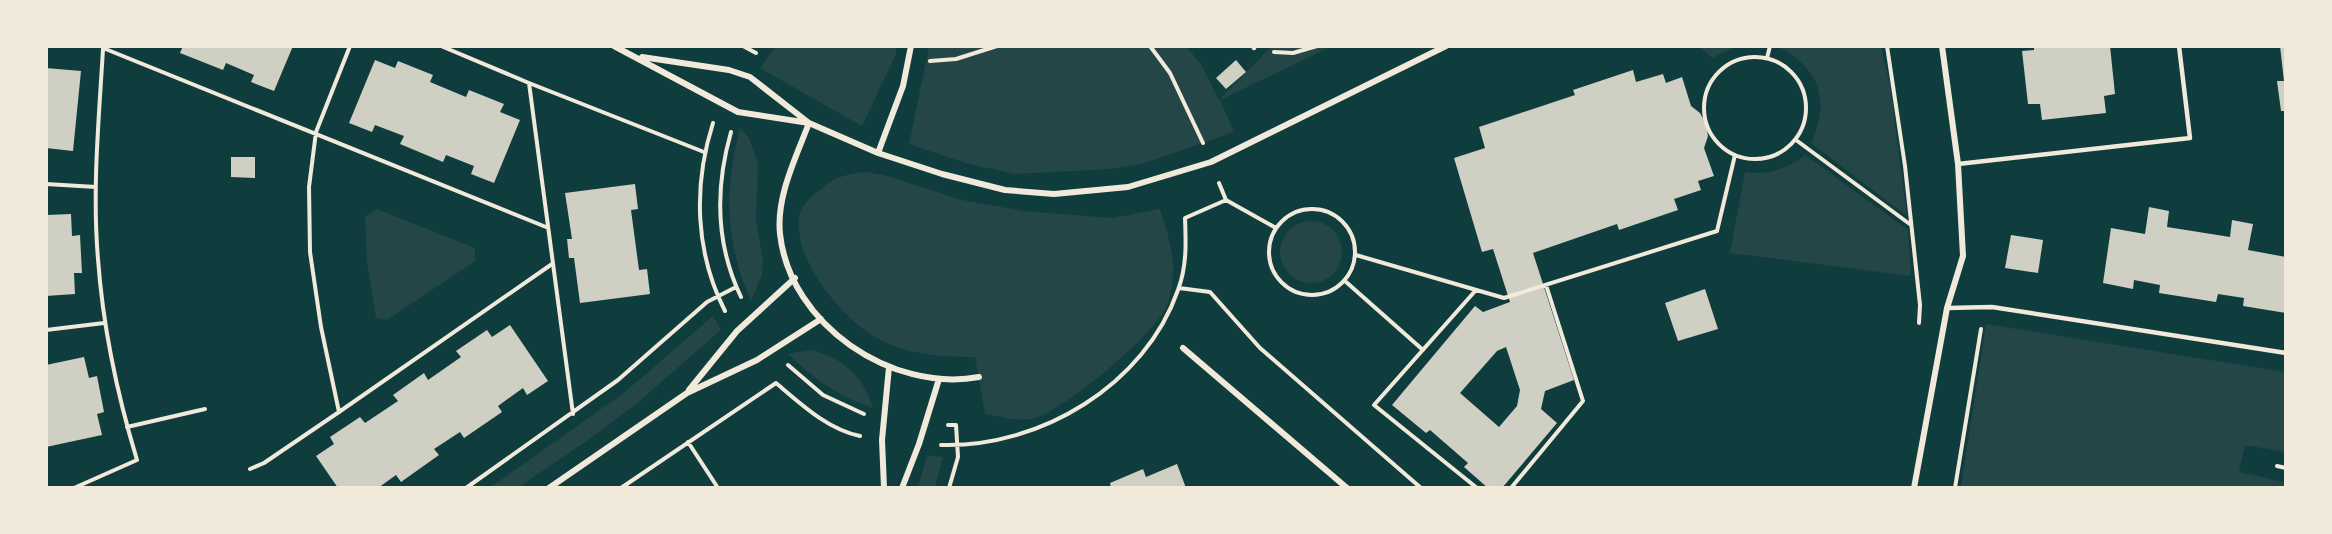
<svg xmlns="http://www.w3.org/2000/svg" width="2332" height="534" viewBox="0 0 2332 534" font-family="Inter,sans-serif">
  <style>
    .green { fill: #244646 }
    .building { fill: #cfcfc3; fill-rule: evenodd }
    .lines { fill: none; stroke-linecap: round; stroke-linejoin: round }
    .path { stroke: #f1e9da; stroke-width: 4 }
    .service { stroke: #f1e9da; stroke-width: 4.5 }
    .minor { stroke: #f1e9da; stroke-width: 6 }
  </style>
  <rect width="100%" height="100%" fill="#0f3d3e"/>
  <!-- green -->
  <path class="green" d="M775,47H896V54L862,126L760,68Z
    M929,47H1187L1202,66L1219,100L1271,47H1330L1220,100L1234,132L1145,163L1109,169L1015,174L969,164L909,144Z
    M1700,47H1735L1712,58Z
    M1779,47H1881L1890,85L1907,216L1811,143C1830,100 1821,70 1779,47Z
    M740,128L749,138L758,164L756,219L763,261L762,275L751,301C725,244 724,188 740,128Z
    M1805,155L1908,230L1911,276L1730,253L1745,172C1767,176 1787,169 1805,155Z
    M867,172L887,176L962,200L1023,211L1112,218L1160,209C1171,246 1179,263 1168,303C1161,330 1063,411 1035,418C1017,422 1002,417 985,414L975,357C935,357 895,354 862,328C833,306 794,256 799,217C801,206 812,195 821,189C835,177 848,173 867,172Z
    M377,209L475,248V261L387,320L376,318L367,261L365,217Z
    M1280 252a31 31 0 1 1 62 0a31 31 0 1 1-62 0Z
    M713,316L721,330L635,405L588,440L519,487H491L625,392Z
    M1986,324L2285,372V452L2245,445L2239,472L2284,482L2285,479V487H1961Z
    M811,350C842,357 865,378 873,408C839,397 814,379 788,354Z
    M927,455L943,457L935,487H918Z"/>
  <!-- building -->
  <path class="building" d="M183,46H293L274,91L251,82L254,75L226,63L223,70L180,53Z
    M2034,46H2110L2115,94L2104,96L2106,113L2042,120L2040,104H2028L2022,51L2034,50Z
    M2280,46H2286V111H2281L2277,81H2284Z
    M375,60L395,68L398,61L433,75L430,82L466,97L469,90L504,104L500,112L520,120L494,183L471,174L474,166L446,155L443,162L400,144L404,136L375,125L372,132L349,123Z
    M1236,60L1246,72L1226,89L1216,78Z
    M46,68L81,71L73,151L46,148Z
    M1633,70L1636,82L1663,74L1666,83L1682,77L1691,106L1700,113L1706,124L1708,136L1704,148L1714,176L1698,181L1701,190L1674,199L1678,210L1619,230L1617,224L1533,253L1574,380L1545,391L1541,409L1557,423L1502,488H1488L1464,467L1468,463L1430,430L1426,433L1392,405L1475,306L1483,312L1510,302L1493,249L1482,252L1454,158L1485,148L1479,127L1575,95L1573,90ZM1506,347L1520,390L1517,406L1499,427L1460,393L1497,351Z
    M231,157H255V178L231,177Z
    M635,184L638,209L631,210L639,270L647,269L650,294L580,303L574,258H569L567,239H572L565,193Z
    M2149,207L2169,211L2167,227L2230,237L2232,220L2253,224L2248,250L2286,257V313L2243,306L2244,298L2218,294L2216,302L2159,293L2160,285L2134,280L2133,289L2103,283L2111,228L2145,234Z
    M71,214L72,236L80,235L82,273H74L75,294L46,296V215Z
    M2011,235L2043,240L2038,273L2005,268Z
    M1705,289L1718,329L1678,341L1665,303Z
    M510,325L548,381L527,395L523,388L498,406L502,412L464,438L460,432L434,449L439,455L401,482L396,475L378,488H338L316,456L334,444L330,437L360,417L365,423L398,401L393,395L424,373L428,380L461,357L456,351L487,330L492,337Z
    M84,357L89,378L97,376L104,412L97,414L102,435L46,447V365Z
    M1177,464L1186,488H1111L1110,483L1143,469L1146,477Z"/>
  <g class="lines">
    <!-- path -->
    <path class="path" d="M441,46L529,83
      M743,46L756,53
      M1150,46L1170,73L1203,143
      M1887,46L1905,166L1920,305L1919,323
      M103,48L546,227
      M1274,52L1293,53L1317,46
      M1704 108a51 51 0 1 1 102 0a51 51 0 1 1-102 0Z
      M1767,58L1770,46
      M930,61L956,59L997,46
      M713,123C693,186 695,252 725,311
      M731,132C715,188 716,245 741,297
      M1796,140L1911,225
      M1219,183L1226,200L1276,228
      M46,184L96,187
      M1269 252a43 43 0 1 1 86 0a43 43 0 1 1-86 0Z
      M1356,255L1504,298L1717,231L1735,155
      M1345,281L1423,350
      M1179,288L1210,292L1260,348L1421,488
      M1476,290L1374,405L1477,488
      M46,330L104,323
      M788,365L823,395L864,414
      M339,412L321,327L310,252L309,187L316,132L350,46
      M573,414L529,83L704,152
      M948,425H956L958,457L949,488
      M127,427L205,409
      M688,442L718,488
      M941,445C1040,448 1145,385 1178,290C1187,266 1186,243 1185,218L1226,200
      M2277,466L2286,468
      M250,469L264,463L339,412L552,264
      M74,488L137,460C117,394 103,328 98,259C92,189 99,118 103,49
      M466,488L618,380L707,302L736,287
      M621,488L776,383C801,404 827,429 860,436
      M1511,488L1583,401L1546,285
      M1955,488L1981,329"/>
    <!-- service -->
    <path class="service" d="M1253,46L1254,48
      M1958,164L2190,138L2179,46
      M1947,308L1992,307L2286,353"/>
    <!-- minor -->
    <path class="minor" d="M614,46L738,112L809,123L878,153L942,174L1005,190L1054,194L1128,187L1211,162L1446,46
      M642,57L729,70L750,77L809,123
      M809,123C796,157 776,197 780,234C790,325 892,393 979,377
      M878,153L903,86L911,46
      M1183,348L1347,488
      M689,390L737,331L795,278
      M549,488L687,393L757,360L821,319
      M884,488L882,440L889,367
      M902,488L919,444L939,379
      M1914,488L1947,308L1963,256L1958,164L1942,46"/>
  </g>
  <!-- border -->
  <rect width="2332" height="534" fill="none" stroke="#f1e9da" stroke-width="96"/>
</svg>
